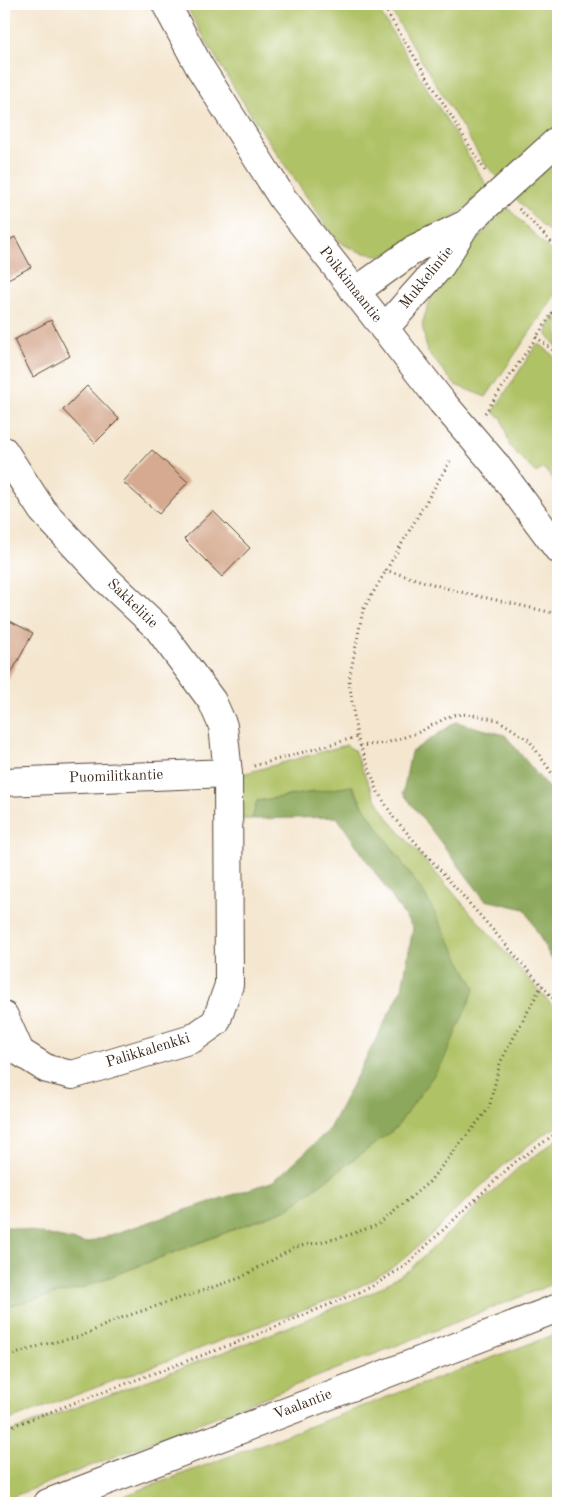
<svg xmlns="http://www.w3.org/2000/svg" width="562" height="1507" viewBox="0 0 562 1507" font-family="'Old Standard TT',serif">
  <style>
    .green { fill: #b0c266; stroke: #767642 }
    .forest { fill: #8ca85b; stroke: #64693c }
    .building { fill: #d5aa90 }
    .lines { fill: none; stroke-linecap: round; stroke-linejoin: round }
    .minor-casing { stroke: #574639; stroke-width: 30 }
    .major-casing { stroke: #574639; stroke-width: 30 }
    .path { stroke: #574639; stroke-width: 3; stroke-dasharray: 1 4; stroke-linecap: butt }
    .minor { stroke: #fff; stroke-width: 28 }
    .major { stroke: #fff; stroke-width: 28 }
    .major-bridge-casing { stroke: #574639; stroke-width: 30; stroke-linecap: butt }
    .major-bridge { stroke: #fff; stroke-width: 28 }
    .labels { text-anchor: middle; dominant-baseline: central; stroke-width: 4; stroke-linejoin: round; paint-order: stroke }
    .street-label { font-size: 15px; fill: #3b2a1e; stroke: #fff }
  </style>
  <rect width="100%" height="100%" fill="#fff"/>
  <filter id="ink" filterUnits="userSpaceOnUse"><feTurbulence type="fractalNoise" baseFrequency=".02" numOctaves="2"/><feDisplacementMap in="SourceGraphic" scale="10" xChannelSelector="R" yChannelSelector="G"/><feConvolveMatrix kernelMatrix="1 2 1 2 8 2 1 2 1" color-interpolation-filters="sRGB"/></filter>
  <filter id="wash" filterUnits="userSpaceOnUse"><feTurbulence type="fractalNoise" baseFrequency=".0096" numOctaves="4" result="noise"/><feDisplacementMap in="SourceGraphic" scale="20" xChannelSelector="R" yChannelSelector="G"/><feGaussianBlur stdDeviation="1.12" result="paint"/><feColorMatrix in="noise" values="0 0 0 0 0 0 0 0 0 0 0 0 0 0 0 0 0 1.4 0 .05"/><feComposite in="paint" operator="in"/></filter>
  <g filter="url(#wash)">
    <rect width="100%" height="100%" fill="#f4e6cf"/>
    <!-- green -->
    <path class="green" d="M185,4H375L489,189C464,208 415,252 384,255C370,256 349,250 338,240C327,230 312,204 302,190C260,130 220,68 185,4Z
      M387,4H558V125L500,180L484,163Z
      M558,155V241L514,197Z
      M506,206L558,258V291L486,397L455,385L427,351L422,324L432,294Z
      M558,312V348L547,335L548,327Z
      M536,345H541L558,360V485L544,468L536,473L510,447L502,418L493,412Z
      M346,745L354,750L373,794L390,821L558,1012V1126C498,1160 455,1217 402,1260C380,1278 355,1289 329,1300L4,1422V1307L81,1288L287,1209L475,988L363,806L353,786L257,801L252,819H234L239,775Z
      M558,1139V1282L4,1500V1434L256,1340L373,1292L409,1270L518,1168Z
      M558,1333V1503H105Z"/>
    <!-- forest -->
    <path class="forest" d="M456,722L505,735L558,800V963L551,958L525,909L485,900L403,793L411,752Z
      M352,786L363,806L426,897L475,988L443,1062L396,1128L287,1209L81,1288L4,1307V1226L86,1243L274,1181L328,1131L402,989L413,928L337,817L252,819L257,801Z"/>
    <g id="blocks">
      <!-- building -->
      <path class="building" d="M15,237L31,267L4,281V243Z
        M51,320L70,356L33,377L14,340Z
        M87,386L119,419L95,443L63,410Z
        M152,450L188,482L159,514L123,482Z
        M213,511L250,548L222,577L184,539Z
        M4,618L33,633L7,681L4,680Z"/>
    </g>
  </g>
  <g filter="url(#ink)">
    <use href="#blocks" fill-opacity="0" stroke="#574639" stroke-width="1"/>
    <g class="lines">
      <defs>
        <path id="minor" d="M355,292L416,248L466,224
          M384,329L441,265L466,224L558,140
          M4,451L42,510L105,578L158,628L212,701L223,726L228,773L229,985L216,1022L192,1039L72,1075L47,1069L20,1052L4,1016
          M4,782L228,773
          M48,1503L558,1308"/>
        <path id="major" d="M166,4L199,66L283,199L442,402
          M495,464L558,549"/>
      </defs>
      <!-- minor casing -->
      <use href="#minor" class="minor-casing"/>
      <!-- major casing -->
      <use href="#major" class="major-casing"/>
      <!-- path -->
      <path class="path" d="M382,4L485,171
        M519,209L558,249
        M536,337L558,354
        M485,413L558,305
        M450,461L363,610L349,680L357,737L378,792L394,818L558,1004
        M385,570L456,591L558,614
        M360,746L386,743L417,733L452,715L468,714L498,720L529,740L558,782
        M254,766L357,737
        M4,1358L45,1344L79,1337L121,1318L240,1278L296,1247L339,1238L378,1225L429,1182L489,1108L500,1063L542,985
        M4,1429L254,1336L371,1287L405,1266L514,1163L558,1132"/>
      <!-- minor -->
      <use href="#minor" class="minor"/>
      <!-- major -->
      <use href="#major" class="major"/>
      <defs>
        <path id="major-bridge" d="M442,402L495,464"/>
      </defs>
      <!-- major-bridge casing -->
      <use href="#major-bridge" class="major-bridge-casing"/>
      <!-- major-bridge -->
      <use href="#major-bridge" class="major-bridge"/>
    </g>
  </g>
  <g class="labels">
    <!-- street labels -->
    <g class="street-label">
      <text transform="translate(427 278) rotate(-51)">Mukkelintie</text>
      <text transform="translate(350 285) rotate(52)">Poikkimaantie</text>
      <text transform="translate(132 604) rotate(44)">Sakkelitie</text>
      <text transform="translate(116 777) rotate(-2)">Puomilitkantie</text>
      <text transform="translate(148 1051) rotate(-17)">Palikkalenkki</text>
      <text transform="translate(303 1405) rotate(-21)">Vaalantie</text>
    </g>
  </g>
  <!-- margin -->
  <rect width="562" height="1507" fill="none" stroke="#fff" stroke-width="20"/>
</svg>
